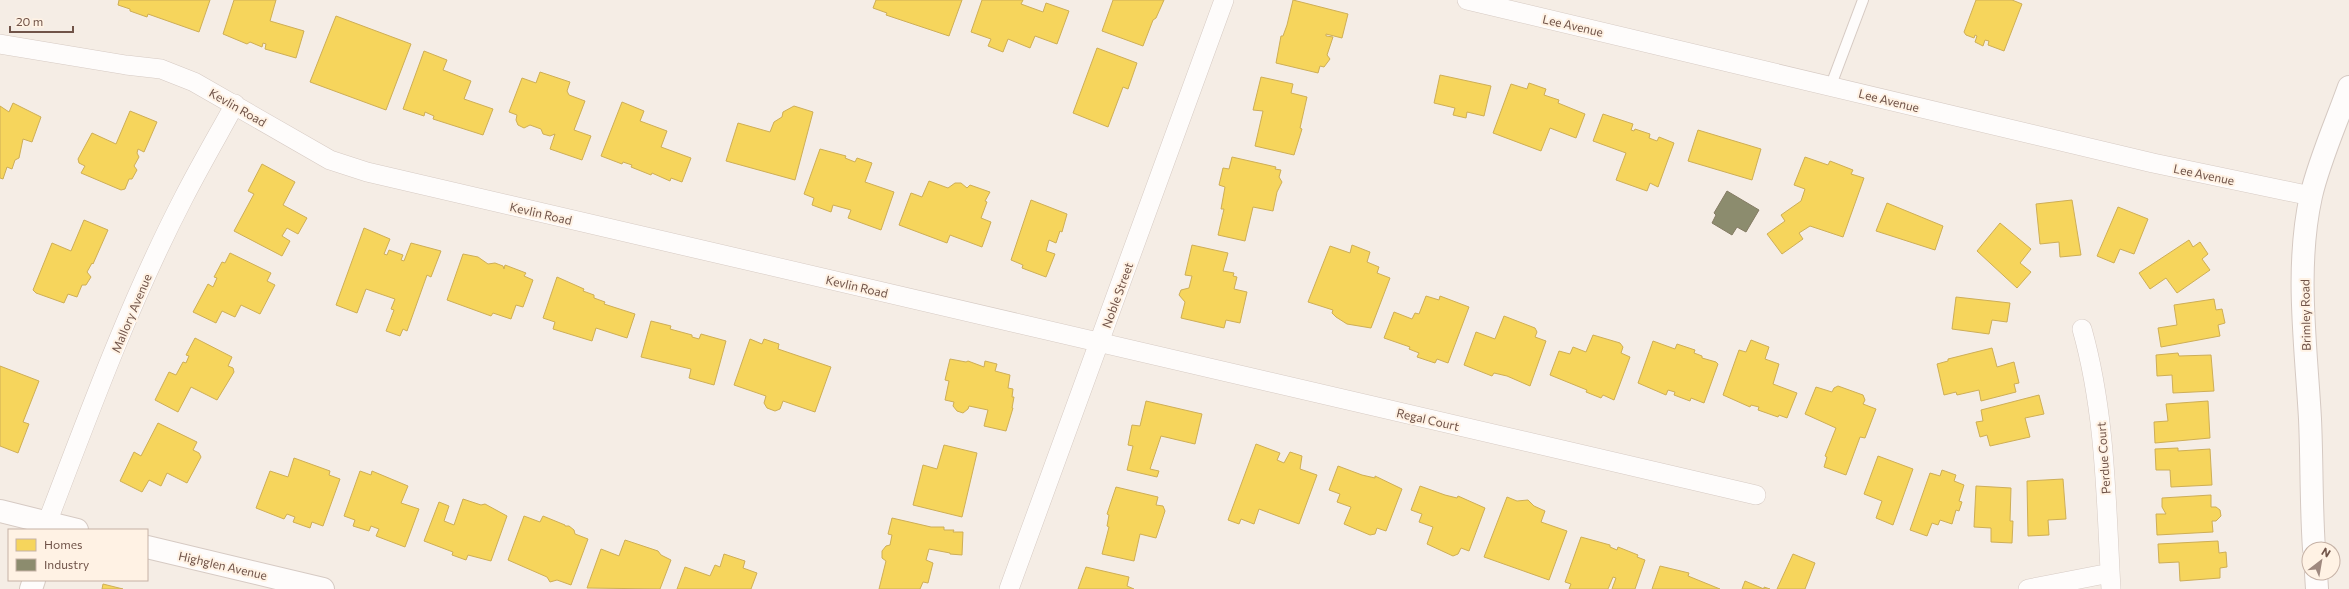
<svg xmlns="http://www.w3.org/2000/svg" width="2349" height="589" viewBox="0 0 2349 589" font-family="Commissioner,sans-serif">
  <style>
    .homes { fill: #f6d55c; stroke: #ceae56 }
    .industry { fill: #8c8c6e; stroke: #847b63 }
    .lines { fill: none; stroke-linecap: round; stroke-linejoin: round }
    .service-casing { stroke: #d6cac3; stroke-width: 12 }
    .minor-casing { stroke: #d6cac3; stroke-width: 20 }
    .tertiary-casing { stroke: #d6cac3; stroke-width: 24 }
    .secondary-casing { stroke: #d5c9c2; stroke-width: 24 }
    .service { stroke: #fefcfb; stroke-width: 10 }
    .minor { stroke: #fefcfb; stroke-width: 19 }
    .tertiary { stroke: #fefcfb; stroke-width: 22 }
    .secondary { stroke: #fefcfb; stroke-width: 22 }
    .labels { text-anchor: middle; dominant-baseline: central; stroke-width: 4; stroke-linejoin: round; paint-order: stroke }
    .street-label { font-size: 12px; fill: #705348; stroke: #fff2e4 }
  </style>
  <rect width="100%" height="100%" fill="#f5ede5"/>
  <!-- homes -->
  <path class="homes" d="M119,0H210L199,32L148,14L147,17L130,11V9L118,5Z
    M234,0H276L270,21L304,31L296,58L265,49L266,44L263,43L262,47L250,42L247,44L223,34Z
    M876,0H962L949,36L886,15L887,13L873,8Z
    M982,0H1023L1021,4L1043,12L1046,3L1069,11L1057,44L1035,36L1030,48L1008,39L1003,52L988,46L991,39L971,32Z
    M1113,0H1164L1156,18L1153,20L1143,46L1102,31Z
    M1293,0L1348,14L1342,38L1326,34V36L1333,37L1327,55L1330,59L1324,67L1320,66L1318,73L1276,63L1281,36H1283L1287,25Z
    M1976,0H2012L2022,4L2004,51L1988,45L1989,41L1985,40L1983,46L1975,42L1977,36L1975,35L1974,38L1966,35L1964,32Z
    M336,16L411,44L386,110L310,82Z
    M1097,48L1137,63L1128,89L1123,87L1108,127L1073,113Z
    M424,51L447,60L443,70L471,81L464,99L493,109L483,135L433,119L434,116L425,112L424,116L403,109Z
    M540,72L570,82L567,91L569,95L585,101L574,130L591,136L582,160L550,149L555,134L550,136L543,134L541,129L530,125L524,128L518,125L516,120L517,115L509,112L522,78L536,83Z
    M1440,75L1491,86L1484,116L1467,112L1466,118L1453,115L1455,108L1434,103Z
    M1261,77L1293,84L1291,93L1307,97L1300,128L1302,129L1294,155L1255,146L1263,111L1253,110Z
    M1529,83L1546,89L1544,95L1559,100L1558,103L1585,114L1576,138L1550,128L1541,151L1493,133L1511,84L1527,89Z
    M622,102L644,111L640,121L667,131L661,147L691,158L682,182L671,178L670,181L652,173L651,175L631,167L632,165L623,162L622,164L601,156Z
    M13,103L41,117L32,142L23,139L19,158L15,160L12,169L7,167L3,179L0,178V106L9,112Z
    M794,106L813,112L795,180L726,161L738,123L770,132L774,122L782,117L783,112Z
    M130,111L157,122L144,152L138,149L137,153L139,157L134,166L137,170L132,179H129L125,189L121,190L81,173L85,166L79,163L78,159L92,133L116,144Z
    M1603,114L1633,124L1631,130L1634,131L1635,129L1650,134L1649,138L1657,141L1659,137L1674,143L1658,187L1650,183L1647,191L1616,180L1626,153L1593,141Z
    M1698,130L1761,149L1752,180L1688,161Z
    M820,149L846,156L845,158L855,162L857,158L872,163L865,182L894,192L881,230L848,218L851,210L833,205L831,212L812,205L814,198L804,194Z
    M1232,157L1276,167L1275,169L1281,170L1279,177L1282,182L1277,192L1273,211L1253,207L1245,241L1218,235L1224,209H1221L1225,187L1219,185L1223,168L1229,169Z
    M1805,157L1828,165L1830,161L1853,170L1851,174L1864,178L1843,237L1810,226L1799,233L1803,239L1782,254L1767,234L1785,221L1781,215L1801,201L1805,189L1794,185Z
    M262,164L295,182L283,205L307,218L298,234L287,228L282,236L290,241L282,256L234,231L254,194L248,191Z
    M929,181L948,188L955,183H961L967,188L970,185L990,192L985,201L987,202L981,218L991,222L982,247L950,235L947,243L899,225L911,193L922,197Z
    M1031,200L1067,214L1062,232L1060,231L1056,243L1049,240L1046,251L1055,254L1046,277L1022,268L1023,265L1011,260Z
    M2072,200L2081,255L2060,257L2059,242L2040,244L2036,204Z
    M1887,203L1943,226L1935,250L1876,231Z
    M2118,207L2148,219L2134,254L2120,249L2114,263L2097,256Z
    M84,220L108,230L93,264L92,263L87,272L91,277L86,285H82L77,297L68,294L64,303L36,293L33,290L52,243L71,251Z
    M2000,223L2031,249L2020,263L2031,272L2017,288L1977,251Z
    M364,228L390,239L384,254L387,255L389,250L403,255L401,260L404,261L411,243L441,251L431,277L427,275L407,331L403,329L400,336L386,331L394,310L391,309L395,299L366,289L357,313L336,305Z
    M2189,240L2193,247L2200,242L2208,254L2202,259L2210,270L2177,293L2166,278L2150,289L2139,273Z
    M1192,245L1228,253L1223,271L1234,273L1233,276L1237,277L1234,289L1247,292L1240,323L1226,320L1224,328L1181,318L1185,302L1179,295L1181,290L1189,288L1192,276L1185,275Z
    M1352,245L1370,252L1367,262L1379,267L1377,273L1390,278L1371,328L1347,324L1336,317L1332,313L1333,310L1308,302L1330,246L1350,253Z
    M230,253L271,273L267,281L275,285L260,314L241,305L235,317L222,311L216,323L193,312L208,284L213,287L217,278L214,277L222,262L225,263Z
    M463,254L478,257L488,264L495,263L503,266L504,269L505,265L526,273L524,276L533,280L523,307L516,305L511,319L493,313L491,316L447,300Z
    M557,277L584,289L583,291L594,295V298L605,302L604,304L635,314L627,338L596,328L592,341L553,329L555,322L543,318Z
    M1426,296L1439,300L1440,296L1469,307L1448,363L1437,359L1435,363L1417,357L1419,353L1409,349L1410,347L1384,338L1394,312L1412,319L1415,313L1419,314Z
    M1956,297L2010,303L2007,322L1992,320L1989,334L1952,329Z
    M2214,299L2216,310L2222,309L2225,323L2218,325L2220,336L2161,347L2158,328L2177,325L2174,305Z
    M1504,316L1535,328L1537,332L1535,337L1546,341L1530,386L1507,376L1494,373L1492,376L1464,365L1476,332L1495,339Z
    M651,321L671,326L670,329L692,335V337L699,339L701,334L726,341L714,385L689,378L691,369L641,357Z
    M1593,335L1620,343L1623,347L1621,353L1630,357L1614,400L1603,395L1601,398L1586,392L1587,390L1550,375L1559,351L1570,354L1573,347L1586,352Z
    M195,338L232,357L228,366L233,368L234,372L217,400L191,387L178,412L155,400L169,372L176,375L183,362L186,363L189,356L186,355Z
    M750,339L762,344L764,339L779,344L778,349L831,367L815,412L783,401L780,409L775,411L767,408L764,403L766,396L734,385Z
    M1751,340L1769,347L1765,359L1779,364L1773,384L1797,393L1787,418L1779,415L1778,417L1758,410L1759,407L1751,405L1750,407L1723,395L1739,350L1746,352Z
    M1653,341L1675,349L1677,344L1695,350L1694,353L1702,356V358L1716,362L1718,364L1704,403L1691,398L1690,401L1674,395L1675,392L1668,390L1666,395L1638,383Z
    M1992,348L1997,367L2014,362L2019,383L2014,384L2016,392L1981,401L1979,390L1957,395L1956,392L1944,395L1937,364L1948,361V359Z
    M2178,353L2179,356L2211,355L2214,391L2173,393L2172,375L2157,376L2156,355Z
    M950,359L966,362L968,361L984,367L985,361L997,364L995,371L1010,375L1008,388L1013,389L1012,397H1014L1012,408H1013L1006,431L984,426L988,410L969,406L968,409L963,413L957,411L953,406L954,402L945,400L949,381L945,380Z
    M0,366L39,381L23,422L29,424L18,453L0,446Z
    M1838,386L1863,395L1865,400L1863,404L1876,409L1865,438L1860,437L1846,475L1824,467L1827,457L1825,456L1836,428L1805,414L1816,387L1832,392L1834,388Z
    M2039,395L2044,414L2025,418L2030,437L1990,446L1987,435L1980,437L1976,422L1983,421L1981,410Z
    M1146,401L1202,414L1195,444L1161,436L1150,469L1159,471L1157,477L1127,470L1133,446L1128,445L1132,425L1140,426Z
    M2208,401L2210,438L2155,443L2154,422L2168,421L2166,404Z
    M158,423L197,442L193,450L199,453L201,457L187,483L167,473L161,486L149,480L142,492L120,481L134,452L141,456Z
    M1256,444L1280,453L1277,460L1284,463L1290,452L1302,456L1300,469L1317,475L1299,524L1259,509L1254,524L1241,519L1239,524L1228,520Z
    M944,445L977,453L962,517L913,505L923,465L937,469Z
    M2178,448V451L2210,449L2212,485L2171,487L2170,470H2156L2155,449Z
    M1878,456L1913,469L1893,525L1876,518L1882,501L1864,494Z
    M294,458L330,471L329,475L340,479L323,526L312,522L310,528L293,522L295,517L287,514L284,519L256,508L270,471L288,477Z
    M1338,466L1362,475L1375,478V476L1402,489L1386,531L1377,528L1375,534L1370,535L1344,524L1351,507L1337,502L1340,494L1329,490Z
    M1942,470L1956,475L1954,481L1964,485L1959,501L1962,502L1959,511L1956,510L1952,524L1940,520L1938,525L1932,523L1927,536L1910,530L1930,473L1940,476Z
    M360,471L371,475L372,471L408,486L401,503L419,509L405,547L376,536L379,529L371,526L369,531L353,526L355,520L344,516Z
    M2063,479L2066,519L2048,520L2049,535L2028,536L2027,481Z
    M1420,486L1445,495L1457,498L1458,496L1485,508L1469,551L1461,548L1458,554L1453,556L1427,544L1433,527L1419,522L1422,514L1411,510Z
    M1976,486L2011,488L2010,521H2013L2012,543L1991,542V528L1974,527Z
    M1116,487L1158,497L1156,505L1163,506L1165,511L1156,538L1140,534L1134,561L1102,554L1109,527L1107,526L1109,515L1107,514Z
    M2211,495V507H2216L2220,510L2221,516L2216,521H2212L2213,532L2157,535L2156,514H2166L2162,507V498Z
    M1507,497L1517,501L1528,500L1534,506L1545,511L1541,522L1567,531L1549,580L1484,557Z
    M463,499L481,505L485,504L507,516L491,561L468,555L466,560L452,555L453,552L424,541L439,502L449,506L444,521L454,525Z
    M524,516L540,522L543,516L565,525V526H569L574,530L575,534L588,539L571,585L557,580L550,582L547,577L508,560Z
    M892,518L931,527H944V530H954L953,532H963L962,555L950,554V553L929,549L926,560L933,563L928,583L923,582L920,589H879L886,561L882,558V551L886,546L890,545L892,535L888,534Z
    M1581,537L1610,545V547L1617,550L1618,547L1638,555L1637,557L1645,560L1635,589H1612L1616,578L1613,577L1608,589H1569L1571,584L1565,582Z
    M625,540L658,551L661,555L671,560L660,589L587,588L601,549L619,556Z
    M2218,541L2219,553L2226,552L2227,567L2220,568V578L2180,581L2179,562L2159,563L2158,544Z
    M724,554L745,561L743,568L757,573L751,589H677L685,567L710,576L715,565L720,567Z
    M1793,554L1815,563L1805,589H1777Z
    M1660,566L1689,573L1688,576L1720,589H1652Z
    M1086,567L1129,577L1127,586L1134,589H1078Z
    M1745,581L1764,589V587L1770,589H1742Z
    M103,584L123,589H102Z"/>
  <!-- industry -->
  <path class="industry" d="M1727,191L1759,210L1746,232L1737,227L1732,235L1712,223L1716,215L1714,213Z"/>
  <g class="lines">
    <defs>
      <path id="service" d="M1831,85L1863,0"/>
      <path id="minor" d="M1467,0L2153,163L2311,196
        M0,44L126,65L161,69L194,82L330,160L367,172L1756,495
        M2082,329C2106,414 2106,502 2111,589
        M47,523C89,413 130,301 184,197C200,166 218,135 235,104
        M1009,589L1224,0
        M2028,589L2110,573"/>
      <path id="tertiary" d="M0,511L77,530
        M147,547L323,589
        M31,589L34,580"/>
      <path id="secondary" d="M2314,549C2311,506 2312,462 2310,419C2306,346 2295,268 2311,196C2319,161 2337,121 2349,87
        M2316,573L2317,589"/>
    </defs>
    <!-- service casing -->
    <use href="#service" class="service-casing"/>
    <!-- minor casing -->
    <use href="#minor" class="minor-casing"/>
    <!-- tertiary casing -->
    <use href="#tertiary" class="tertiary-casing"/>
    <!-- secondary casing -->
    <use href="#secondary" class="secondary-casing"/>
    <!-- service -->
    <use href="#service" class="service"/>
    <!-- minor -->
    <use href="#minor" class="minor"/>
    <!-- tertiary -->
    <use href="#tertiary" class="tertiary"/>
    <!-- secondary -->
    <use href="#secondary" class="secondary"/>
  </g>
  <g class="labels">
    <!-- street labels -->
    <g class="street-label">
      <text transform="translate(1573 25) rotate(13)">Lee Avenue</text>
      <text transform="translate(1889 100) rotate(14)">Lee Avenue</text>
      <text transform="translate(238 107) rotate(30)">Kevlin Road</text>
      <text transform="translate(2204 174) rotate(12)">Lee Avenue</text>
      <text transform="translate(541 213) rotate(13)">Kevlin Road</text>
      <text transform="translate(857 286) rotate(13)">Kevlin Road</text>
      <text transform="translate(1117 295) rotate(-70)">Noble Street</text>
      <text transform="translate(131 313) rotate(-67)">Mallory Avenue</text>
      <text transform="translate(2305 315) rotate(-91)">Brimley Road</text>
      <text transform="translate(1428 419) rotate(13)">Regal Court</text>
      <text transform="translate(2103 458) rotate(-94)">Perdue Court</text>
      <text transform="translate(223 565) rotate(13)">Highglen Avenue</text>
    </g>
  </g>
  <!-- legend -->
  <rect x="8" y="529" width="140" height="52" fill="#fff2e4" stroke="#c6b2a6"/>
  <rect x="16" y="539" width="20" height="12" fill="#f6d55c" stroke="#c6b2a6"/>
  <text x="44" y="549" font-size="12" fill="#705348">Homes</text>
  <rect x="16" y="559" width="20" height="12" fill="#8c8c6e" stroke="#c6b2a6"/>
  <text x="44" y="569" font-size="12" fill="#705348">Industry</text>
  <!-- north arrow -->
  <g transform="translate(2321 561) rotate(31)"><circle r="19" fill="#fff2e4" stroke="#c6b2a6"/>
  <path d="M0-3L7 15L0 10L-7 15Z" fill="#9f897f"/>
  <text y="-6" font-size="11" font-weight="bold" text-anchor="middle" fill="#705348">N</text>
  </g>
  <!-- scale -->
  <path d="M10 26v6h63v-6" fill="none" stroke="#705348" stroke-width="2"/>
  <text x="16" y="26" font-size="12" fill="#705348" stroke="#fff2e4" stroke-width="3" paint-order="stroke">20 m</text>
</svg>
